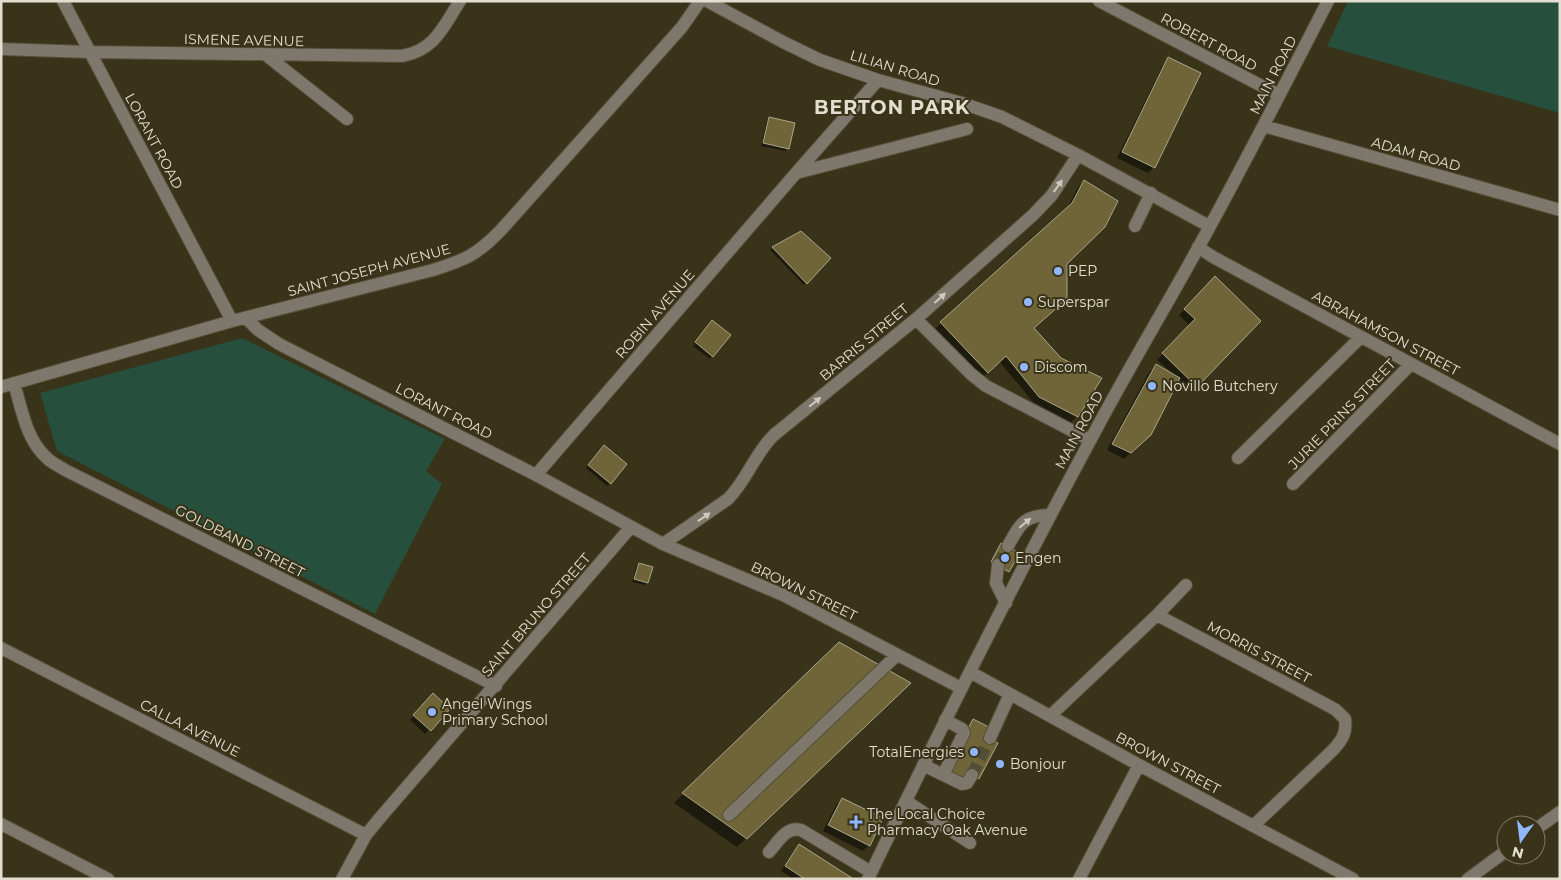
<svg xmlns="http://www.w3.org/2000/svg" width="1561" height="880" viewBox="0 0 1561 880" font-family="Montserrat,sans-serif">
  <style>
    .green { fill: #274f3d }
    .shadow { fill: #0007 }
    .building { fill: #6f6539; stroke: #aca689 }
    .lines { fill: none; stroke-linecap: round; stroke-linejoin: round }
    .minor-tunnel { stroke: #524d34; stroke-width: 12; stroke-dasharray: 12 6; stroke-linecap: butt }
    .minor-casing { stroke: #534f36; stroke-width: 14 }
    .minor { stroke: #7e776c; stroke-width: 12 }
    .oneway { fill: #cecabc }
    .poi-dot { fill: #92b7fd; stroke: #383319; stroke-width: 2 }
    .labels { text-anchor: middle; dominant-baseline: central; stroke-width: 4; stroke-linejoin: round; paint-order: stroke }
    .street-label { font-size: 14px; fill: #e2dfd0; stroke: #383319 }
    .poi-label { font-size: 14px; fill: #e2dfd0; stroke: #383319; text-anchor: start }
    .district-label { font-size: 19px; font-weight: bold; letter-spacing: 1px; fill: #e2dfd0; stroke: #383319 }
  </style>
  <rect width="100%" height="100%" fill="#383319"/>
  <!-- green -->
  <path class="green" d="M1348,1H1560V113L1327,46Z
    M242,338L445,439L426,471L442,484L375,614L57,451L40,393Z"/>
  <!-- shadow -->
  <path class="shadow" d="M1169,59L1154,167L1148,173L1117,158L1163,65Z
    M770,118L788,148L785,151L761,146L767,121Z
    M1084,181L1065,264L1033,328L1077,416L1071,422L1033,402L999,361L982,378L935,329L1067,209L1078,187Z
    M801,233L829,258L804,285L770,250Z
    M1216,278L1259,321L1190,391L1178,379L1150,434L1124,459L1107,450L1150,371L1156,366L1172,373L1157,360L1190,326L1179,315Z
    M710,325L712,356L710,359L693,346Z
    M601,450L610,483L607,486L586,468Z
    M639,564L647,583L645,585L632,582L636,567Z
    M839,644L901,691L737,847L674,803Z
    M433,695L449,709L425,734L410,720Z
    M842,799L869,845L863,851L823,831L836,805Z
    M799,846L850,879H794L781,871Z"/>
  <!-- building -->
  <path class="building" d="M1168,57L1201,73L1155,168L1122,152Z
    M769,117L795,123L789,149L763,143Z
    M1084,180L1118,201L1105,227L1067,264V299L1034,328L1061,358L1102,378L1078,417L1039,397L1006,356L988,373L940,322L1072,203Z
    M801,231L831,258L807,284L772,247Z
    M1215,276L1261,321L1197,387L1162,353L1195,319L1184,309Z
    M712,320L731,335L713,357L695,342Z
    M1156,364L1180,378L1151,435L1131,453L1112,444Z
    M604,445L627,464L611,484L588,465Z
    M1001,543L1020,553L1009,572L991,562Z
    M639,563L653,567L648,583L634,579Z
    M839,642L911,683L747,839L682,793Z
    M433,693L450,709L431,731L413,715Z
    M973,719L989,727L985,735L998,743L979,779L966,772L962,780L946,771Z
    M842,798L883,818L870,846L828,825Z
    M799,844L852,878L851,879H805L785,866Z"/>
  <g class="lines">
    <!-- minor-tunnel -->
    <path class="minor-tunnel" d="M998,565L1008,546
      M972,775L990,738"/>
    <defs>
      <path id="minor" d="M63,1L232,321
        M707,1L783,42L820,60L878,80L962,103L1002,117L1078,155L1209,226
        M1099,1L1279,95
        M1,49L89,52L402,56C435,50 443,27 460,1
        M266,55L347,119
        M1264,126L1560,210
        M796,173L967,129
        M1135,226L1151,193
        M1198,247L1213,257L1560,444
        M246,318L258,330L279,344L536,475L663,544L783,595L961,688
        M916,319L971,374L986,386L1090,440
        M14,383C22,410 26,440 48,459C52,463 59,466 65,470L496,686
        M1,387L232,321L433,270C465,260 477,255 501,230L682,27L700,1
        M1238,458L1361,337
        M536,475L796,173L878,80
        M1293,484L1411,364
        M663,544L728,499C747,480 755,453 774,435L916,319L1033,215L1052,195L1078,155
        M1008,546C1020,524 1024,515 1051,515
        M998,565L996,583L1006,603
        M1157,615L1329,706L1336,710L1345,719C1347,733 1342,740 1333,750L1253,826
        M1,648L366,835
        M970,672L1139,765L1353,879
        M1050,716L1157,615L1186,585
        M990,738L1010,694
        M923,765L962,784L967,783L972,775
        M943,775L964,733L962,729L945,720
        M906,801L970,843
        M729,815L897,655
        M1,824L108,879
        M1536,829L1560,812
        M769,852C778,842 786,826 801,830L871,872
        M342,879L366,835L379,819L631,527
        M868,879C939,731 1013,584 1091,439C1125,374 1163,312 1198,248C1243,167 1285,84 1328,1
        M1079,879L1139,765
        M1468,879L1506,851"/>
    </defs>
    <!-- minor casing -->
    <use href="#minor" class="minor-casing"/>
    <!-- minor -->
    <use href="#minor" class="minor"/>
  </g>
  <!-- one-way arrows -->
  <defs><path id="oneway-solid" d="M-6-.8H1V-3.2L6.5 0L1 3.2V.8H-6Z" transform="scale(1.25)"/></defs>
  <g class="oneway">
    <use href="#oneway-solid" transform="translate(1058 186) rotate(-55)"/>
    <use href="#oneway-solid" transform="translate(940 298) rotate(-42)"/>
    <use href="#oneway-solid" transform="translate(815 402) rotate(-39)"/>
    <use href="#oneway-solid" transform="translate(704 517) rotate(-34)"/>
    <use href="#oneway-solid" transform="translate(1025 523) rotate(-40)"/>
  </g>
  <!-- markers -->
  <g class="poi-dot">
    <circle cx="1058" cy="271" r="5"/>
    <circle cx="1028" cy="302" r="5"/>
    <circle cx="1024" cy="367" r="5"/>
    <circle cx="1152" cy="386" r="5"/>
    <circle cx="1005" cy="558" r="5"/>
    <circle cx="432" cy="712" r="5"/>
    <circle cx="974" cy="752" r="5"/>
    <circle cx="1000" cy="764" r="5"/>
    <path d="M853.5 814.5h5v5h5v5h-5v5h-5v-5h-5v-5h5z"/>
  </g>
  <g class="labels">
    <!-- street labels -->
    <g class="street-label">
      <text transform="translate(244 40) rotate(1)">ISMENE AVENUE</text>
      <text transform="translate(1209 42) rotate(28)">ROBERT ROAD</text>
      <text transform="translate(895 68) rotate(17)">LILIAN ROAD</text>
      <text transform="translate(1273 75) rotate(-63)">MAIN ROAD</text>
      <text transform="translate(154 141) rotate(62)">LORANT ROAD</text>
      <text transform="translate(1416 154) rotate(16)">ADAM ROAD</text>
      <text transform="translate(369 270) rotate(-15)">SAINT JOSEPH AVENUE</text>
      <text transform="translate(655 314) rotate(-49)">ROBIN AVENUE</text>
      <text transform="translate(1386 333) rotate(28)">ABRAHAMSON STREET</text>
      <text transform="translate(864 342) rotate(-40)">BARRIS STREET</text>
      <text transform="translate(444 411) rotate(27)">LORANT ROAD</text>
      <text transform="translate(1342 414) rotate(-46)">JURIE PRINS STREET</text>
      <text transform="translate(1079 430) rotate(-62)">MAIN ROAD</text>
      <text transform="translate(240 541) rotate(27)">GOLDBAND STREET</text>
      <text transform="translate(804 591) rotate(26)">BROWN STREET</text>
      <text transform="translate(536 615) rotate(-49)">SAINT BRUNO STREET</text>
      <text transform="translate(1259 652) rotate(28)">MORRIS STREET</text>
      <text transform="translate(190 728) rotate(27)">CALLA AVENUE</text>
      <text transform="translate(1168 763) rotate(28)">BROWN STREET</text>
    </g>
    <!-- poi labels -->
    <g class="poi-label">
      <text x="1068" y="271">PEP</text>
      <text x="1038" y="302">Superspar</text>
      <text x="1034" y="367">Discom</text>
      <text x="1162" y="386">Novillo Butchery</text>
      <text x="1015" y="558">Engen</text>
      <text x="442" y="704">Angel Wings<tspan x="442" dy="16">Primary School</tspan></text>
      <text x="964" y="752" text-anchor="end">TotalEnergies</text>
      <text x="1010" y="764">Bonjour</text>
      <text x="867" y="814">The Local Choice<tspan x="867" dy="16">Pharmacy Oak Avenue</tspan></text>
    </g>
    <!-- district labels -->
    <g class="district-label">
      <text x="892" y="107">BERTON PARK</text>
    </g>
  </g>
  <!-- border -->
  <rect width="1561" height="880" fill="none" stroke="#e2dfd0" stroke-width="5"/>
  <!-- north arrow -->
  <g transform="translate(1521 840) rotate(194)"><circle r="24" fill="#383319" stroke="#7c7862"/>
  <path d="M0-4L9 19L0 12L-9 19Z" fill="#92b7fd"/>
  <text y="-8" font-size="14" font-weight="bold" text-anchor="middle" fill="#e2dfd0">N</text>
  </g>
</svg>
